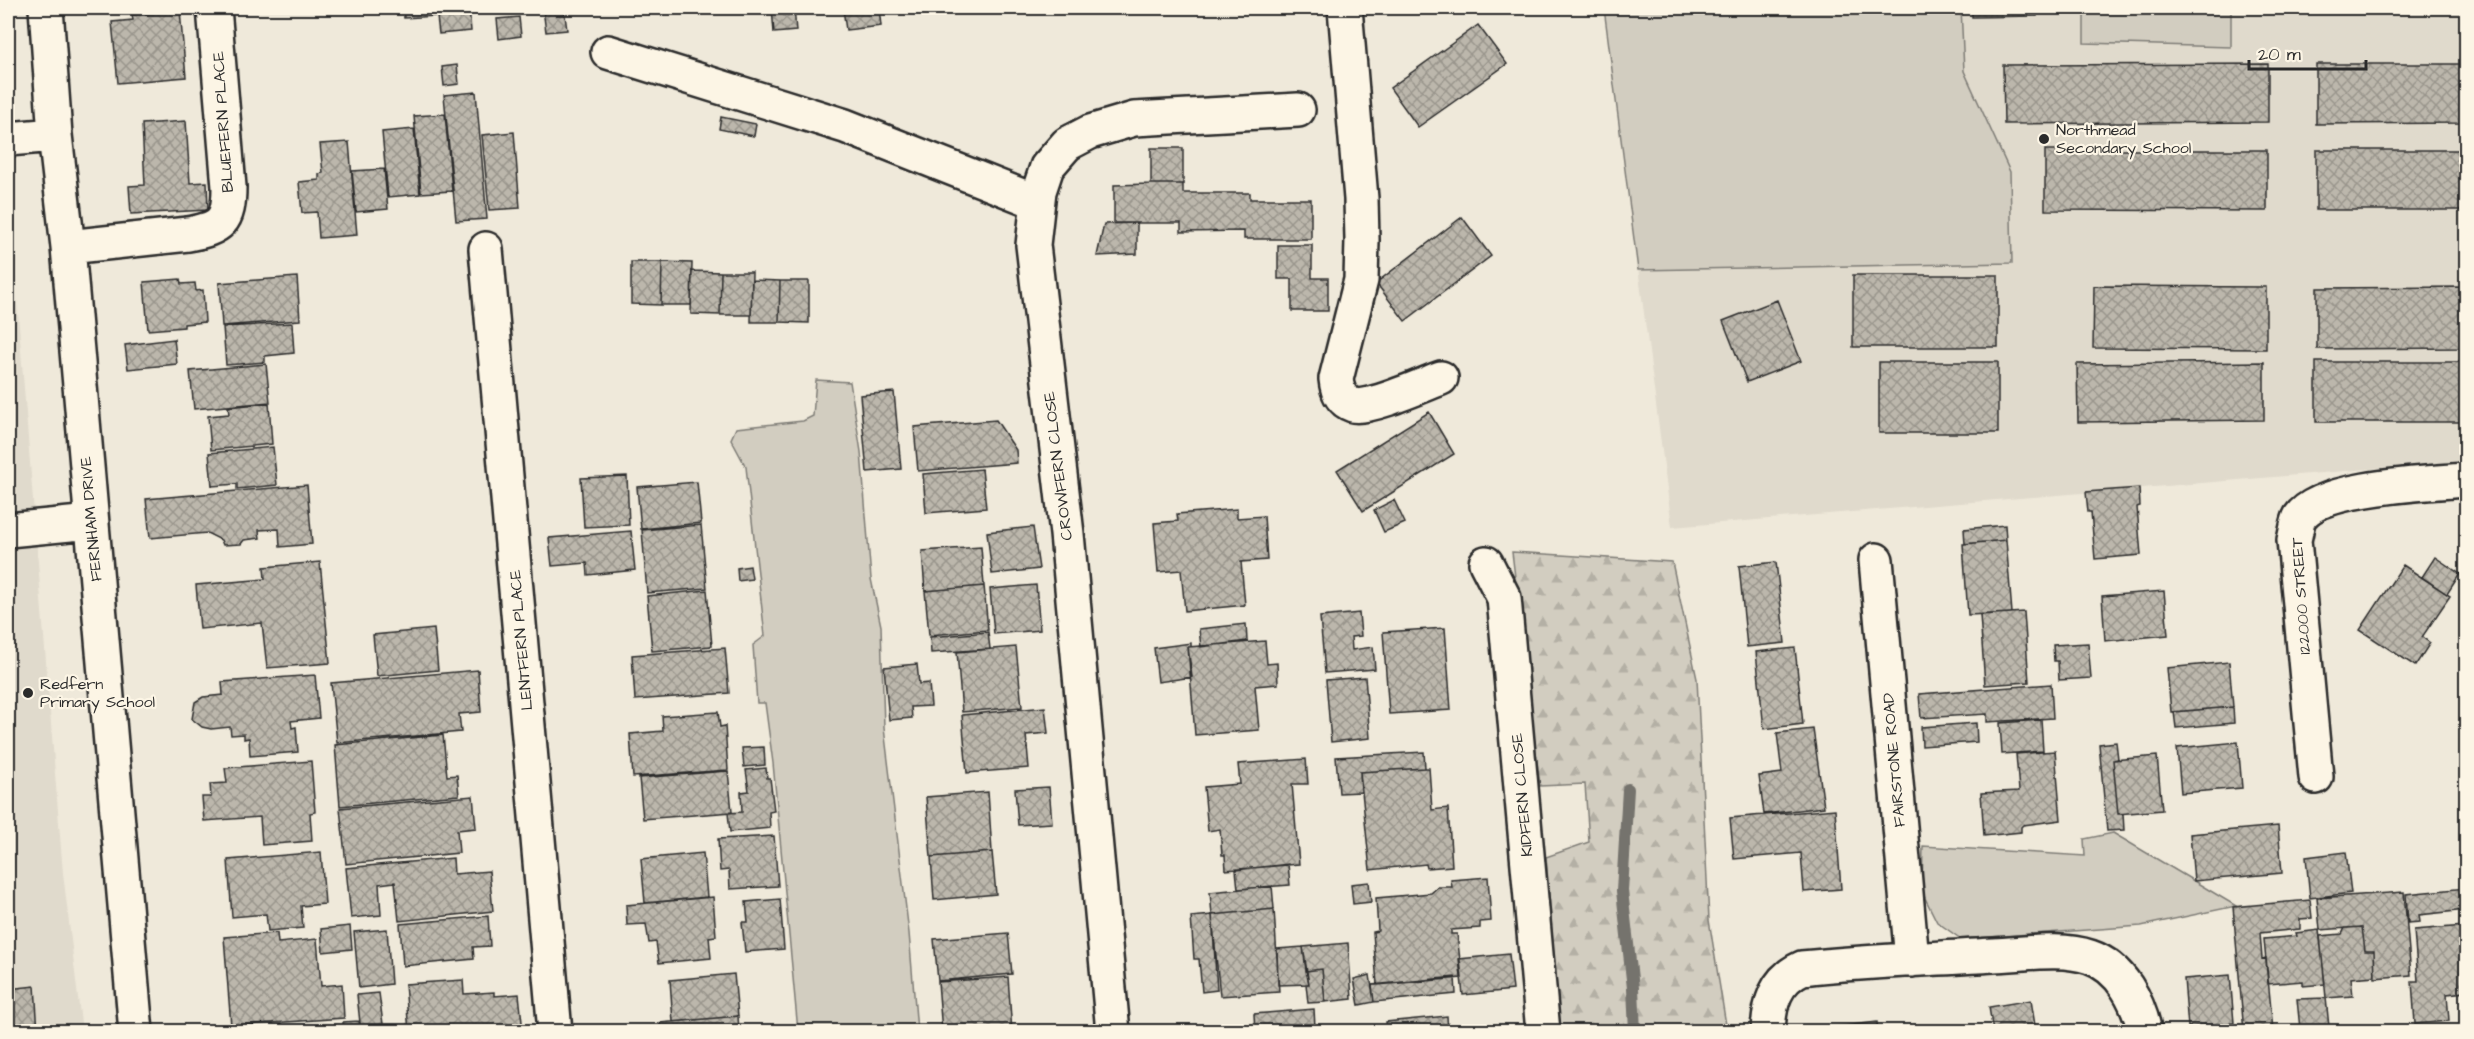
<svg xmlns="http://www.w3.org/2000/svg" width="2474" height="1039" viewBox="0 0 2474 1039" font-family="'Architects Daughter',sans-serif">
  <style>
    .built { fill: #e0dacc }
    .green { fill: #d2cdc0; stroke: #7e7c76; stroke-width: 1.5 }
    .forest { fill: url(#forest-firs); stroke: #7e7c76; stroke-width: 1.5 }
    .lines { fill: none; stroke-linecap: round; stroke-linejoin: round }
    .stream { stroke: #75736d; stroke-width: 12 }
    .building { fill: url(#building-cross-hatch); stroke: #2b2b2b; stroke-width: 1.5 }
    .minor-casing { stroke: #2b2b2b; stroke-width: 38 }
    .minor { stroke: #fcf5e5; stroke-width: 33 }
    .poi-dot { fill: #2b2b2b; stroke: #fcf5e5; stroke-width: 2 }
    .labels { text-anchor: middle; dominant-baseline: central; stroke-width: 4.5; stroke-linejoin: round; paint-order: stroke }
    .street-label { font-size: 16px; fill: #2b2b2b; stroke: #fcf5e5 }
    .poi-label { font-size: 16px; fill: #2b2b2b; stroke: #fcf5e5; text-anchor: start }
  </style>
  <defs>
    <pattern id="forest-firs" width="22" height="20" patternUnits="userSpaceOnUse" patternTransform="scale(1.5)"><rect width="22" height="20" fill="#d2cdc0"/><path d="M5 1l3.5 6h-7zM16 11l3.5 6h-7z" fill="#b4b0a5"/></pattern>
    <pattern id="building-cross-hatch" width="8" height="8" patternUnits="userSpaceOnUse" patternTransform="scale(1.5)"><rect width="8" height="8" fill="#bcb7ac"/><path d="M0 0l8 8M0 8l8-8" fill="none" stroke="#99958c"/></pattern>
  </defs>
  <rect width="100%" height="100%" fill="#efe9da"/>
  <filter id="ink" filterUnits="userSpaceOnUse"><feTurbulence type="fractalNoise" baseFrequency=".0167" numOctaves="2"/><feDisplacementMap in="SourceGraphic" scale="12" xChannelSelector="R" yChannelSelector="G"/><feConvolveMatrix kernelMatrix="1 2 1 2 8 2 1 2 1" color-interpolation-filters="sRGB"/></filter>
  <g filter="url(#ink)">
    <!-- built -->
    <path class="built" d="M1604,8H2466V461L1672,527Z
      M8,189L63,873L82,1031H8Z"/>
    <!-- green -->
    <path class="green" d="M1604,8H1961L1964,71L2010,172L2012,263L1638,270Z
      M2084,8H2231V47L2084,43Z
      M816,380L850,382L861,452L871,579L881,626L884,728L909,933L917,1031H798L773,763L765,703H757L753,645L765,636L746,467L731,439L736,428L803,421L813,416Z
      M2113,833L2236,906L2141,926L1961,939L1937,922L1922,892L1923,846L2085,856L2084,839Z"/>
    <!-- forest -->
    <path class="forest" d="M1512,552L1672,562L1697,679L1709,920L1727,1031H1560L1546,857L1589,842L1585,784L1540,786Z"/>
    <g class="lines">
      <!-- stream -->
      <path class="stream" d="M1628,789L1622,891L1633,988L1635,1032"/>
    </g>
    <!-- building -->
    <path class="building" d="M403,8H435L436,16L404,18Z
      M436,8H469L471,31L439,34Z
      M564,8L567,30L546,32L543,9Z
      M772,8H794L796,31L774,33Z
      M838,8H879L881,26L846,30L843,9L839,10Z
      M1972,8H2037V16L1972,17Z
      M180,11L186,77L118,83L112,22L133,20L132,15Z
      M519,17L521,36L499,39L497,19Z
      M1478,25L1507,64L1418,127L1390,88Z
      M2268,64V122L2004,124L2003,65Z
      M2316,64H2466V123L2316,124Z
      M457,65L459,84L444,86L442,67Z
      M476,92L487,219L456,221L444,95Z
      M445,114L452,191L421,193L414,116Z
      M721,117L756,124L754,136L719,129Z
      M186,121L190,183L207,182L208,210L131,214L129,186L145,185L142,124Z
      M414,129L420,194L388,197L382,132Z
      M514,132L520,208L489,210L482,135Z
      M349,142L357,235L319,238L317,212L302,213L299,182L319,180V174L323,173L320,144Z
      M1151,148H1183V184H1151Z
      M2045,150H2267V211L2045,210Z
      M2316,150H2466V210H2316Z
      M384,169L388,209L356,212L352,171Z
      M1151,184H1183V193H1250V199H1311V239H1244V231L1181,232V223H1114V185Z
      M1462,217L1491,256L1405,321L1376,283Z
      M1137,223V254L1097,256L1104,224Z
      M1278,245H1312V278H1328V311H1292V279H1278Z
      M631,262H662L661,305L631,304Z
      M662,262L692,263L691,305H661Z
      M692,271L721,272L720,315L691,314Z
      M721,272H752L751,315H720Z
      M1853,275H1998V347H1853Z
      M297,277L300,320L222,326L219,283Z
      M180,279L181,284L195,283L196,291L203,290L205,322L184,324V327L148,330L144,282Z
      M752,280L780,281L779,322H751Z
      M780,281H809V323L779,322Z
      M2094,286L2266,287V349L2093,348Z
      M2466,287V348L2317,349V288Z
      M1777,300L1801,361L1747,382L1723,321Z
      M292,323L294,353L265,356V362L226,365L223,327Z
      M174,339L177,364L128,369L125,345Z
      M1879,362H1998V433H1879Z
      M2264,362V420L2078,422L2077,364Z
      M2316,362H2466V422H2316Z
      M266,364L270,402L194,409L190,371Z
      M894,392L901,469L867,472L860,395Z
      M269,403L272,444L211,450L208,416L229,414L228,407Z
      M1429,412L1454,454L1363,511L1337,470Z
      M996,420L1016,450L1017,463L918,471L914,427Z
      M273,447L277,485L237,489V484L212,486L209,453Z
      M982,469L986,508L926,513L923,474Z
      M627,476L629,525L584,527L581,478Z
      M697,482L701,523L641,529L637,487Z
      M307,485L312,544L280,547L279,529L259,530L260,538L244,540L241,544L223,545L221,540L207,533L150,538L146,499Z
      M2139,488L2140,506L2137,507L2141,555L2095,559L2091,512H2088L2086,492Z
      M1394,500L1405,523L1384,532L1374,510Z
      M1237,509V518L1264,516L1267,560L1241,562L1245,605L1185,611L1181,570L1158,572L1154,523L1178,521L1177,514Z
      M701,525L707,588L647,593L642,530Z
      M2005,525L2006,540L1965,544L1964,529Z
      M1033,527L1039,569L992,574L987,532Z
      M631,531L635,570L588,575L587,563L552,566L549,538Z
      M2006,540L2012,613L1968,615L1963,544Z
      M981,547L984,586L925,591L922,551Z
      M2435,557L2460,574L2447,594L2422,577Z
      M320,562L330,663L267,668L262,623L200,629L196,585L265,579L264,567Z
      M1776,562L1785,643L1747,647L1739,566Z
      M2403,565L2450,596L2422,637L2430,643L2415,666L2360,630Z
      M750,566L752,579L738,581L737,568Z
      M1036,585L1040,630L994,634L990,589Z
      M984,586L988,630L929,635L925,591Z
      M707,590L712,646L652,651L647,596Z
      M2164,591L2168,635L2105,641L2102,596Z
      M2024,612L2029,682L1985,685L1980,615Z
      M1359,613L1361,636L1351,637L1352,650L1373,647L1375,669L1325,673L1320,617Z
      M1246,624L1247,641L1201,647L1199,629Z
      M1445,628L1451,710L1389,714L1383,632Z
      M434,629L438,670L377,676L373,635Z
      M988,632L990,649L931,653L930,637Z
      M1265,641L1267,664L1277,663L1278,684L1255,686L1259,730L1195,735L1188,647Z
      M1191,643V647H1188L1192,677L1158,682L1154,648Z
      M2088,643L2091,678L2059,680L2058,661H2054L2053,645Z
      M1016,647L1022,707L962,712L957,652Z
      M725,648L729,693L635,700L632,655Z
      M1795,648L1803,724L1764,729L1756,652Z
      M2229,662L2233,707L2171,712L2167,668Z
      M917,664L919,684L929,683L931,706L911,707L912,718L889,720L884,667Z
      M478,670L481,712L459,714L461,732L337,743L331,683Z
      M315,675L319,718L291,721L292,728L296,727L298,752L250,756L249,738L244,739V734L231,735L230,727L211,729L202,727L192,719L195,702L203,697L223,695L222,682Z
      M1365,677L1370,738L1331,742L1326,680Z
      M2051,684L2053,718L1987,722V714L1921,718L1919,694Z
      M1045,707L1048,733L1026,735L1029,768L967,773L962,715Z
      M2233,707L2234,723L2176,728L2174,712Z
      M718,712L720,727L725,726L728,770L633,777L630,734L663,731L662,716Z
      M2041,720L2043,751L2002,754L2000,723Z
      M1976,723L1977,742L1922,746L1921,727Z
      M1813,729L1824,807L1764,814L1759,776L1782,773L1777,733Z
      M443,735L447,776L457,775L459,795L340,806L335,745Z
      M2116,742L2118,759L2113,760L2118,814H2123L2124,830L2107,831L2099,744Z
      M2238,742L2242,788L2181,793L2177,748Z
      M764,747L765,765L744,767L742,748Z
      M2055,751L2061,820L2023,825L2021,827V832L1984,836L1981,793L2019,791L2016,754Z
      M1424,752L1425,768L1360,772L1361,792L1339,793L1336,757Z
      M2157,756L2162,810L2118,814L2113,760Z
      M1306,759L1308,784H1292L1299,864L1226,870L1225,855H1222L1220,829L1208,831L1204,787L1240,784L1238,764Z
      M311,761L315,812L310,813L312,841L262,845L260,817L204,821L202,797H211L210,784L227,783L225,768Z
      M766,768L767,778H770L774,811L769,812L770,828L730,832L728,813L742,812L741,792L749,791L746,770Z
      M1425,768H1429L1432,810L1448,808L1452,866L1427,868L1426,864L1370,870L1360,772Z
      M728,771L732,812L643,819L639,778Z
      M1049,787L1052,823L1018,825L1015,789Z
      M988,792L992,852L931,857L926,797Z
      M473,796L476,828L457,830L459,853L346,864L340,808Z
      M1835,809L1841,889L1804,892L1801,853L1734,859L1730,818Z
      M2278,826L2282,873L2194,881L2190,834Z
      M774,836L778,886L730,889L729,870L720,871L718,839Z
      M321,852L325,904L301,906L303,928L268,931L266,914L232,917L228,860Z
      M992,852L996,894L934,900L931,857Z
      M2346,852L2351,893L2310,898L2306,857Z
      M703,853L707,897L645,903L641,859Z
      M453,858L454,874L489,871L493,911L399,921L395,882L379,884L381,915L351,918L346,868Z
      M1288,864L1290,885L1238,889L1236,870Z
      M1488,877L1491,921L1480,922V928L1451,930V934H1457L1462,978L1377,985L1373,932L1378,931L1376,898L1431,893L1438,887H1452L1451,880Z
      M1369,882L1371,902L1353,904L1351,884Z
      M1272,886L1274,909L1212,915L1210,892Z
      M2466,888V910L2419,915L2420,922L2408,923L2406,894Z
      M2404,892L2411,975L2375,978L2374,951H2365L2362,927L2320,930L2317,898Z
      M713,897L716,936L709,937L711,958L659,963L656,942L649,943L646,924L627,925L626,905Z
      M780,899L784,949L745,952L742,922H748L746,902Z
      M2310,900L2312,918L2300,919V929L2260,933L2262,959L2266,958L2273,1030L2244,1032L2233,907Z
      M1274,909L1279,992L1220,996L1212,915Z
      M1212,915L1217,990L1202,992L1199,959H1194L1191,917Z
      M488,916L490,946L473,947L474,959L403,966L400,924Z
      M2465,920H2466V992L2447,994L2449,1021L2415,1024L2412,981H2418L2414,930L2465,926Z
      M350,926L352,949L323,952L321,929Z
      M2362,927L2365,951H2374L2375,976L2351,978L2353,996L2326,998L2320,936L2342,934L2345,928Z
      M387,929L391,984L359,988L354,932Z
      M2319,930L2325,984L2303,986V981L2268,984L2264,939L2297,936L2296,933Z
      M277,933L278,943L317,939L321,986L342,984L344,1018L231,1026L224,937Z
      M1008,933L1012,974L938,981L934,939Z
      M1348,943L1352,999L1325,1002L1322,969L1306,971L1303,947Z
      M1303,947L1309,984L1278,985L1277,949Z
      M1509,954L1513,990L1463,995L1459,959Z
      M1322,969L1325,1002L1308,1003L1306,984H1309L1306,971Z
      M734,974L738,1016L673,1022L670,980Z
      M1370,975L1374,1002L1359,1005L1354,979Z
      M2230,975L2234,1023L2188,1027L2184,979Z
      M1008,977L1012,1032H942L938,982Z
      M1455,977L1456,994L1374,1002L1372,985Z
      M463,980L464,994L494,992V996L519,994L523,1032H409L405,984Z
      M35,986L38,1032H8V989Z
      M379,993L384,1032H361L357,995Z
      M2326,998L2329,1027L2300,1029L2297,999Z
      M2031,1000L2036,1032H1993L1989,1007Z
      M1314,1009L1315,1028L1278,1032L1255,1031L1254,1014Z
      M738,1016L739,1032H661L660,1023Z
      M1447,1016L1448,1032H1387L1386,1022Z
      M359,1021L360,1032H344L343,1022Z
      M1877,1022L1878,1032H1837L1836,1027Z
      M786,1025V1032H760V1027Z"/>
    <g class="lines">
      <defs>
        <path id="minor" d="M46,8L55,135L68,247L136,1032
          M1345,8L1361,199L1362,240L1361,280L1336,379C1337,390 1341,401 1353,405C1367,410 1425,384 1441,378
          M608,52L845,126L1037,202
          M8,139L55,135
          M68,247L188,234C221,228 229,222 229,187L214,8
          M486,249L555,1032
          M8,530L91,522
          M1876,560L1912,960
          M1486,563L1504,598L1543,1032
          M2316,777L2294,540C2296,533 2297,522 2300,517C2321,486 2431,483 2466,480
          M1113,1032L1067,534L1033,245L1039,191L1047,167L1067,144L1090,132L1134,119L1298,110
          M1768,1032C1769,1004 1775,980 1802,968C1866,961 1930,959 1994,955C2024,954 2061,947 2090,957C2122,968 2138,1002 2145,1032"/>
      </defs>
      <!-- minor casing -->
      <use href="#minor" class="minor-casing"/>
      <!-- minor -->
      <use href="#minor" class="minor"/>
    </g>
  </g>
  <!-- markers -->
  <g class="poi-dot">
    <circle cx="2044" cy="139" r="6"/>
    <circle cx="28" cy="693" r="6"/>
  </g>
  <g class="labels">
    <!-- street labels -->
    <g class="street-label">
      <text transform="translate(223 122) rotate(-94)">BLUEFERN PLACE</text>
      <text transform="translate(1058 466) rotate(-97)">CROWFERN CLOSE</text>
      <text transform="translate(91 519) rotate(-95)">FERNHAM DRIVE</text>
      <text transform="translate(2301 596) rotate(-94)">122000 STREET</text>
      <text transform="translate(521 640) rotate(-95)">LENTFERN PLACE</text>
      <text transform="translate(1894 760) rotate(-95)">FAIRSTONE ROAD</text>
      <text transform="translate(1522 795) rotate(-95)">KIDFERN CLOSE</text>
    </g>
    <!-- poi labels -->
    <g class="poi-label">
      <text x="2056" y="130">Northmead<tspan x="2056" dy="18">Secondary School</tspan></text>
      <text x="40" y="684">Redfern<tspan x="40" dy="18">Primary School</tspan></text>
    </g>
  </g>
  <!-- margin -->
  <rect width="2474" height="1039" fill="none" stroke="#fcf5e5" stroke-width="30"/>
  <rect x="15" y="15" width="2444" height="1009" fill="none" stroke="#2b2b2b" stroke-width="2" filter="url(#ink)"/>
  <!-- scale -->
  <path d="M2249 60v9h117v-9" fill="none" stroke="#2b2b2b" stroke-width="3"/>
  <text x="2258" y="60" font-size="18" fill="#2b2b2b" stroke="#fcf5e5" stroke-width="4.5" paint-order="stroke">20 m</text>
</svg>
